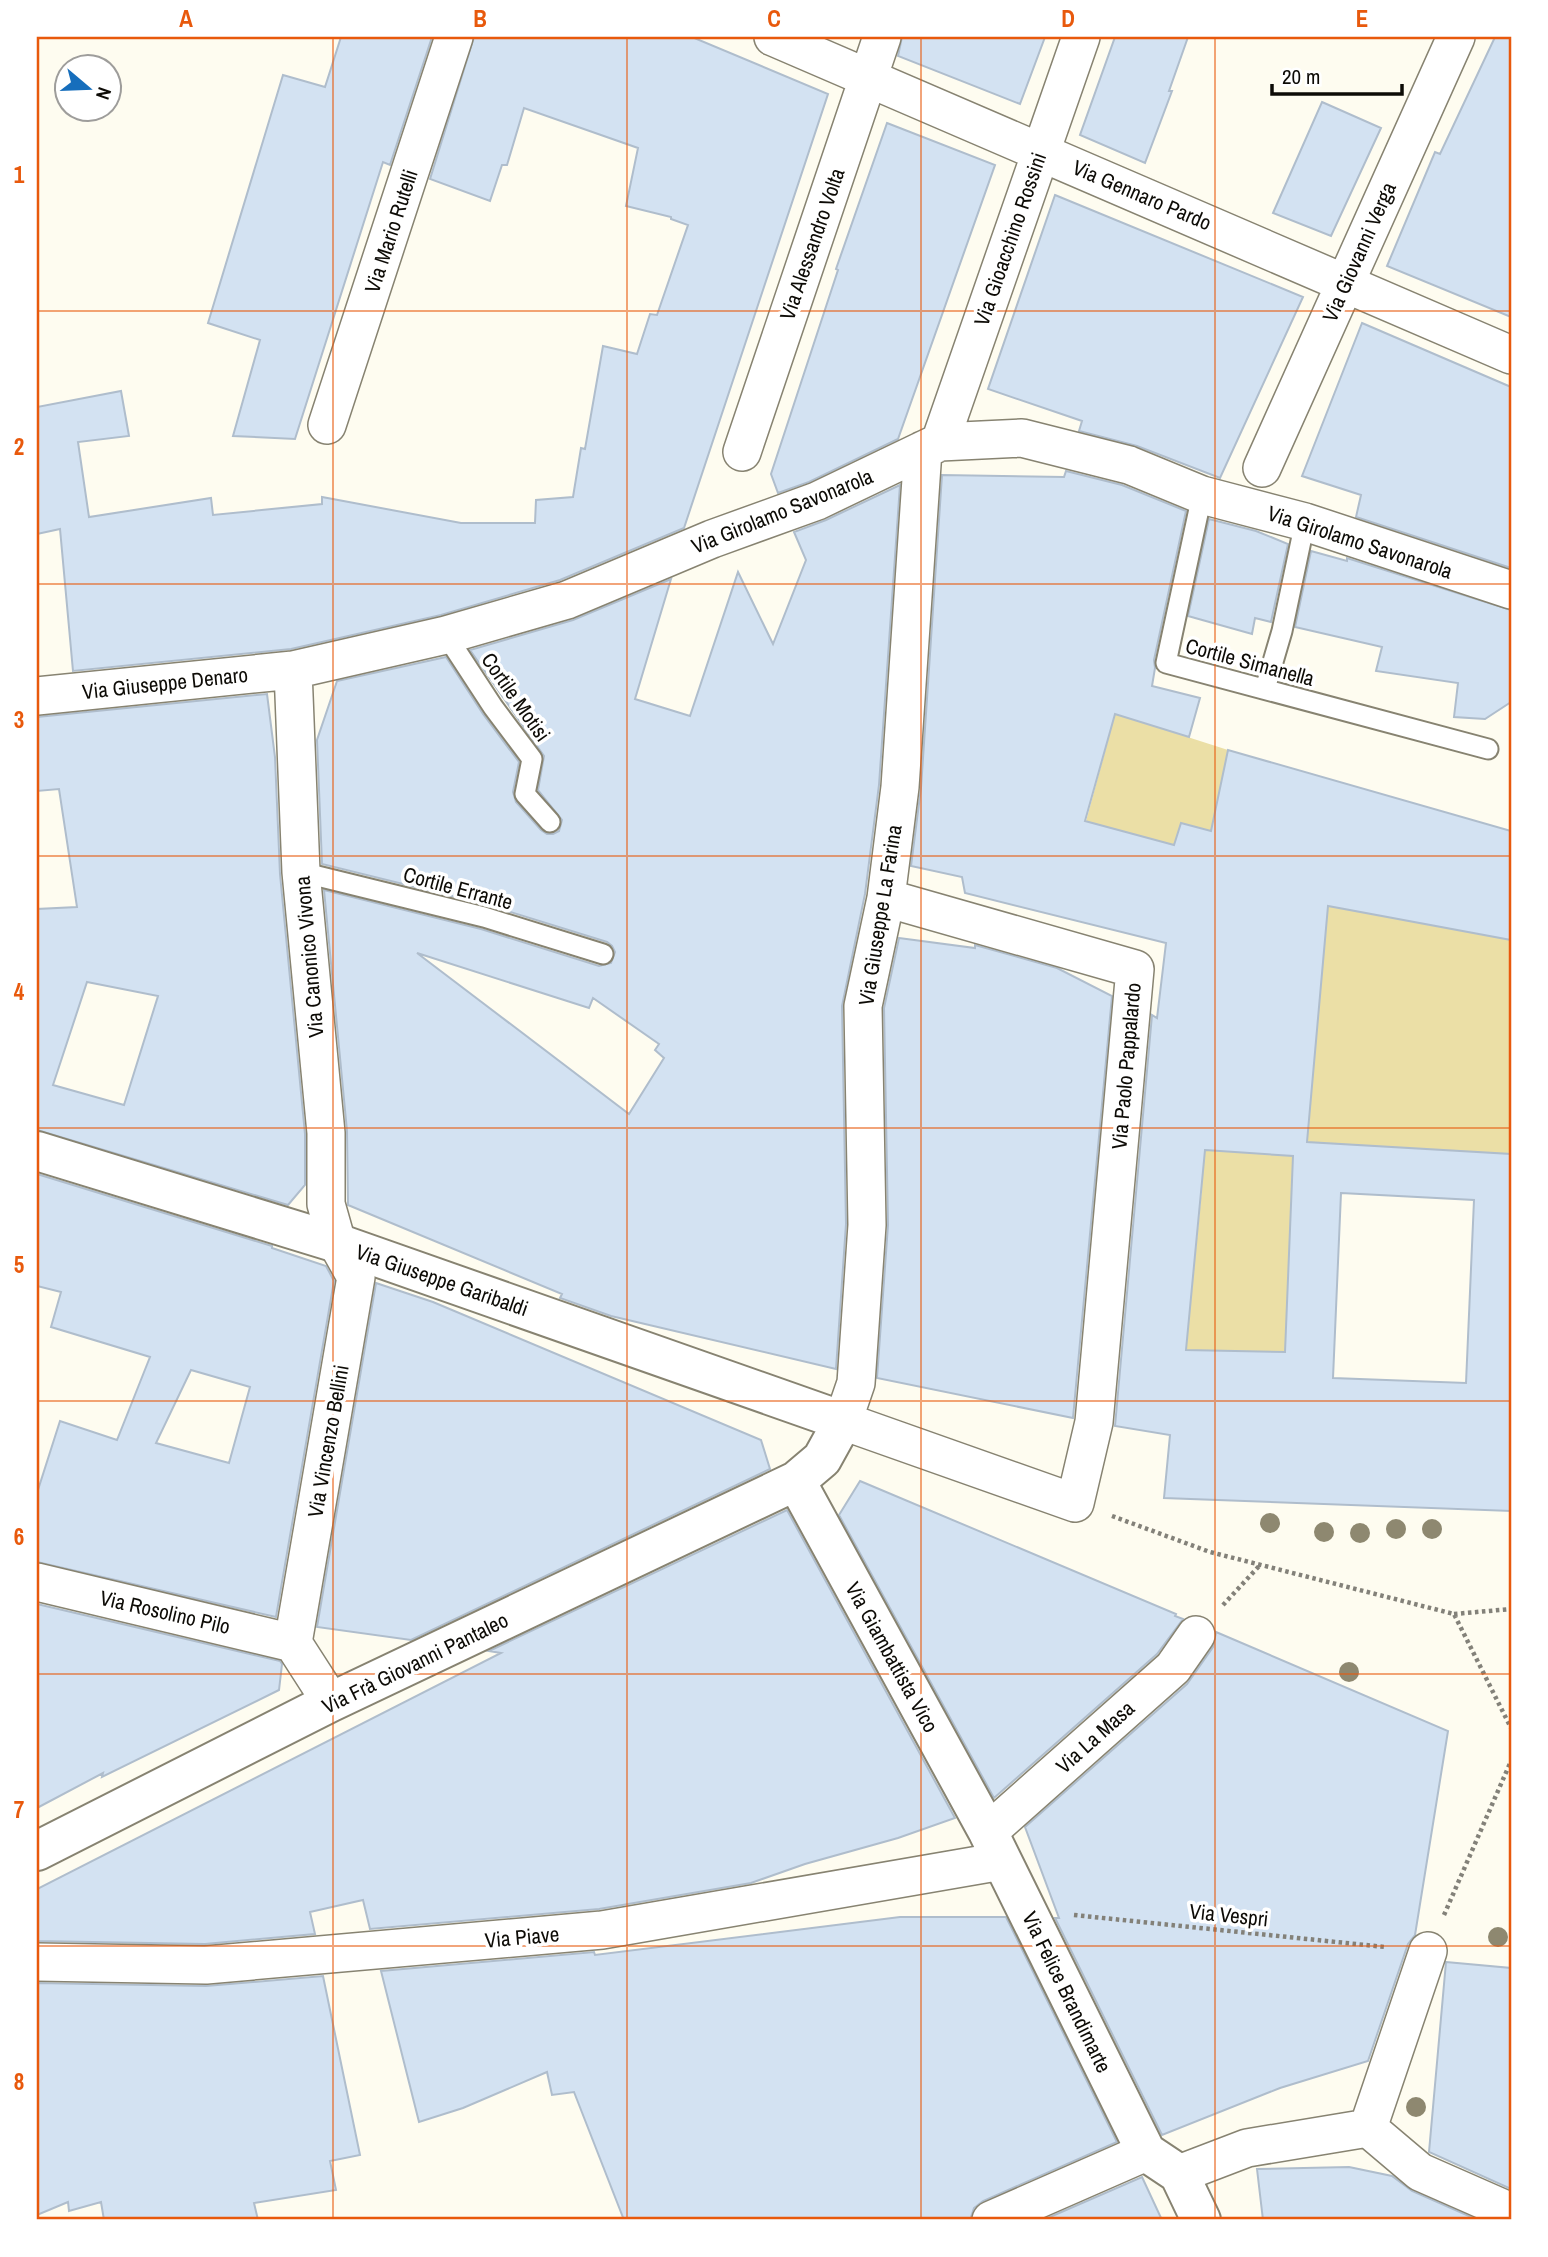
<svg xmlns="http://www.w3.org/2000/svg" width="1548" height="2257" viewBox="0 0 1548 2257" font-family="'Archivo Narrow',sans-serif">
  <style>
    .green { fill: #ebdfa6 }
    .building { fill: #d3e2f2; stroke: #afbdcc; stroke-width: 2; fill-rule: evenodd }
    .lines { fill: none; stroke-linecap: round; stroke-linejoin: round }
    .lane-casing { stroke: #878371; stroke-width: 23 }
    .street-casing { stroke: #878371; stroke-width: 40 }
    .secondary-casing { stroke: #878371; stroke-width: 42 }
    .path { stroke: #838179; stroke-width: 4.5; stroke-dasharray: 3.5 3.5; stroke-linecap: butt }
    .lane { stroke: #fff; stroke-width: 19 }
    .street { stroke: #fff; stroke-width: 37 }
    .secondary { stroke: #fff; stroke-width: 38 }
    .tree { fill: #8e8870 }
    .grid { fill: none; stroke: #e8590c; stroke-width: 2; stroke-opacity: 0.55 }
    .labels { text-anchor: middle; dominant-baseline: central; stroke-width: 7; stroke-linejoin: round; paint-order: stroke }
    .street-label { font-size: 21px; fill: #0d0b06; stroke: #fff }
    .neatline { fill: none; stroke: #e8590c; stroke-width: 2.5 }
    .grid-label { font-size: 23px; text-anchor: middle; font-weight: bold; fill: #e8590c }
  </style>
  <rect width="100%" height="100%" fill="#fefcf0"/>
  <!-- green -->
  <path class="green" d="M1085,704L1228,750L1211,831L1181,823L1172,849L1085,825L1110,733Z
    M1328,906L1511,940V1154L1307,1142Z
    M1168,1140L1293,1156L1285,1353L1186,1350L1202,1188Z"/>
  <!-- building -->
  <path class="building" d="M341,37H432L390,165L383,162L295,439L233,436L260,340L208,323L283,75L325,87Z
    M474,37H692L828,94L684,528L560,580L441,615L291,649L73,671L60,529L37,534V407L121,391L129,436L78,442L89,517L211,498L213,515L322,504V497L461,523H535L536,500L573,497L581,448L585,449L603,346L637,354L650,314L657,315L688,225L671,219V217L626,206L638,148L524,108L507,165H502L490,201L430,179Z
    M902,37H1045L1020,104L898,56Z
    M1115,37H1188L1169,91H1172L1145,163L1080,135Z
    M1495,37H1511V317L1387,266L1435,152L1440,154Z
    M1322,102L1381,128L1331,236L1273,213Z
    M887,123L995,165L898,439L809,482L778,493L771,474L838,270L836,269Z
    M1055,195L1303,297L1220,478L1137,446L1079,431L1082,421L988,389Z
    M1362,323L1511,387V568L1356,517L1361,495L1302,476Z
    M1066,471L1122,485L1186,511L1154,660L1155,668L1152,686L1200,698L1189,737L1115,714L1085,821L1174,845L1181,823L1211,831L1228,750L1511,831V940L1328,906L1307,1142L1511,1154V1511L1164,1498L1170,1435L1115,1426L1152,1015L1157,1018L1166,943L965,893L962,877L911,866L921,788L942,475L1064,477ZM1205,1150L1293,1156L1285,1352L1186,1350ZM1341,1193L1474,1200L1466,1383L1333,1378Z
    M900,485L879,785L865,894L842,1006L846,1224L836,1369L611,1316L560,1298L562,1294L348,1205L347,1131L324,890L481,929L599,966L611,963L615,952L612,946L607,942L488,905L322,864L317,740L337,681L446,657L483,714L519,762L513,792L516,802L541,830L547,834H553L559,831L562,820L538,790L544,756L470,650L573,620L671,579L635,699L690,716L738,572L773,644L806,560L794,532L826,520ZM417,953L589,1008L593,998L659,1044L655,1050L664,1058L629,1114Z
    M1209,519L1256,531L1288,544L1271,622L1255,618L1252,634L1188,616Z
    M1311,551L1347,561V558L1511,610V702L1485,719L1454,717L1458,683L1376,671L1382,647L1295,627Z
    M267,694L275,757L280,874L305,1134V1185L288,1205L37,1130V909L77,907L59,789L37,791V717ZM87,982L158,996L124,1105L53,1085Z
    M899,938L975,948V945L1057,968L1112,996L1073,1418L877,1378L888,1225L884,1008Z
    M37,1174L272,1246V1248L326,1266L334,1281L276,1617L37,1562V1493L60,1421L117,1440L150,1357L51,1327L61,1292L37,1286ZM191,1370L250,1387L229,1463L156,1443Z
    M376,1283L433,1302L761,1440L770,1469L411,1640L317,1627Z
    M860,1481L1176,1614L1175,1616L1183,1619L1157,1654L994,1798L839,1515Z
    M787,1510L955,1818L898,1838L805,1864L751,1883L599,1909L370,1929L363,1900L310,1912L315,1934L205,1944L37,1941V1889L501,1653L489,1651Z
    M37,1604L280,1661L282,1664L279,1690L102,1777L103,1773L37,1808Z
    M1216,1632L1448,1731L1415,1935L1408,1944L1368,2061L1280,2088L1162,2135L1055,1918H1059L1025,1827L1187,1684L1213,1647Z
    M900,1917H1006L1117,2142L983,2201L974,2208L970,2220H624L574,2092L552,2095L547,2072L463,2108L419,2122L381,1971L594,1952L595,1955Z
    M1446,1962L1511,1968V2189L1429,2152Z
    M323,1976L360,2155L330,2161L336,2190L254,2203L258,2220H104L101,2202L69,2211L68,2202L37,2215V1983L206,1986Z
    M1349,2167L1392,2176L1412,2191L1478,2220H1263L1257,2169Z
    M1142,2177L1162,2220H1043Z"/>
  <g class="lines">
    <defs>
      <path id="lane" d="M1202,495L1166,663L1488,749
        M446,635L493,707L532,759L525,794L550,822
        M1265,689L1282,631L1305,522
        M301,872L484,917L603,954"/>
      <path id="street" d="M773,37L1511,355
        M327,425L454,37
        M940,442L1081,37
        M742,452L882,37
        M1262,468L1456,37
        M293,670L301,872L326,1133V1204L337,1243L356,1277L293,1643
        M37,696L293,670L446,635L567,600L712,539L817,501L940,442L1022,438L1129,465L1202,495L1305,522L1511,590
        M886,898L1135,969L1094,1422L1075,1503L843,1421L856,1383L867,1225L863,1006L886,898L900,787L923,450
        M37,1582L293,1643
        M293,1643L331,1702
        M988,1832L1173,1668L1196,1635
        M37,1962L206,1965L602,1930L1002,1861
        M1368,2128L1420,2172L1511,2212
        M1179,2174L1247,2148L1368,2128L1428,1951
        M991,2220L1146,2152"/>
      <path id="secondary" d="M37,1151L337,1243L843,1421L822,1459L796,1481L331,1702L37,1851
        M796,1481L988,1832L1146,2152L1179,2174L1201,2220"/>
    </defs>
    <!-- lane casing -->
    <use href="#lane" class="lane-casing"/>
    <!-- street casing -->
    <use href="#street" class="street-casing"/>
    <!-- secondary casing -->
    <use href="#secondary" class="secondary-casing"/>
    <!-- path -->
    <path class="path" d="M1112,1516L1210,1552L1454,1614L1511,1728
      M1223,1605L1261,1564
      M1454,1614L1511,1609
      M1074,1915L1385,1947
      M1444,1915L1511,1761"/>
    <!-- lane -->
    <use href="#lane" class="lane"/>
    <!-- street -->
    <use href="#street" class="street"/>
    <!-- secondary -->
    <use href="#secondary" class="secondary"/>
  </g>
  <!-- trees -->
  <g class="tree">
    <circle cx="1270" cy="1523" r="10"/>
    <circle cx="1396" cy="1529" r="10"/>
    <circle cx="1432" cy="1529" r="10"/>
    <circle cx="1324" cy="1532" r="10"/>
    <circle cx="1360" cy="1533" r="10"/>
    <circle cx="1349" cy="1672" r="10"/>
    <circle cx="1498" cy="1937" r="10"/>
    <circle cx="1416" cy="2107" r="10"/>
  </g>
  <!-- grid -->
  <path class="grid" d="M333,37V2220M627,37V2220M921,37V2220M1215,37V2220M37,311H1511M37,584H1511M37,856H1511M37,1128H1511M37,1401H1511M37,1674H1511M37,1946H1511"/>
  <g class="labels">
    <!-- street labels -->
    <g class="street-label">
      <text transform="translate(1142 195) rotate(23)">Via Gennaro Pardo</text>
      <text transform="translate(391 231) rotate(-72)">Via Mario Rutelli</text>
      <text transform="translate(1010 239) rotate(-71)">Via Gioacchino Rossini</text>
      <text transform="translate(812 244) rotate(-71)">Via Alessandro Volta</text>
      <text transform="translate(1359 252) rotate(-66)">Via Giovanni Verga</text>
      <text transform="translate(782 511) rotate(-22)">Via Girolamo Savonarola</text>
      <text transform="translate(1360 542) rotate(18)">Via Girolamo Savonarola</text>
      <text transform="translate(1250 662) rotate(15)">Cortile Simanella</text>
      <text transform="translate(165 683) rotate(-6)">Via Giuseppe Denaro</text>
      <text transform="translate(516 697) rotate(55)">Cortile Motisi</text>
      <text transform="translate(458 888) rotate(15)">Cortile Errante</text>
      <text transform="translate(880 915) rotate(-81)">Via Giuseppe La Farina</text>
      <text transform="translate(309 957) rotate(-95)">Via Canonico Vivona</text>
      <text transform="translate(1126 1066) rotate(-85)">Via Paolo Pappalardo</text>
      <text transform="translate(442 1280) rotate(19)">Via Giuseppe Garibaldi</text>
      <text transform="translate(328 1441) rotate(-80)">Via Vincenzo Bellini</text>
      <text transform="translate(165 1612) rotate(13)">Via Rosolino Pilo</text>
      <text transform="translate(892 1657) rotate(61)">Via Giambattista Vico</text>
      <text transform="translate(415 1663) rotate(-26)">Via Frà Giovanni Pantaleo</text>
      <text transform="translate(1095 1737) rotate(-42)">Via La Masa</text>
      <text transform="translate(1229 1915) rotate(6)">Via Vespri</text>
      <text transform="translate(522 1937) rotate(-5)">Via Piave</text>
      <text transform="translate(1067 1992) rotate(64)">Via Felice Brandimarte</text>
    </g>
  </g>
  <!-- border -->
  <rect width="1548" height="2257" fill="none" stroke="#ffffff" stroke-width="77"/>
  <!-- north arrow -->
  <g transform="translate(88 88) rotate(109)"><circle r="33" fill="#ffffff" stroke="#9e9d9b" stroke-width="2"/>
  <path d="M0-5L12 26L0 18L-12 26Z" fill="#166ebc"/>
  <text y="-10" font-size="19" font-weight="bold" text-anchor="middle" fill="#0d0b06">N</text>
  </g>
  <!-- scale -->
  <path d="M1272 84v10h130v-10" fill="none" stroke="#0d0b06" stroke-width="3.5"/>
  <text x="1282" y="84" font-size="21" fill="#0d0b06" stroke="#ffffff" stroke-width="5" paint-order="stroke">20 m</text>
  <rect x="38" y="38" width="1472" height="2180" class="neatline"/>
  <g class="grid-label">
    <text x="186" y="27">A</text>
    <text x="480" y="27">B</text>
    <text x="774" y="27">C</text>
    <text x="1068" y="27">D</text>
    <text x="1362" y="27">E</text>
    <text x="19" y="183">1</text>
    <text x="19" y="455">2</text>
    <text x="19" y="728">3</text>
    <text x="19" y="1000">4</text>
    <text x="19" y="1273">5</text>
    <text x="19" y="1545">6</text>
    <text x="19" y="1818">7</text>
    <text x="19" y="2090">8</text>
  </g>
</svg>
